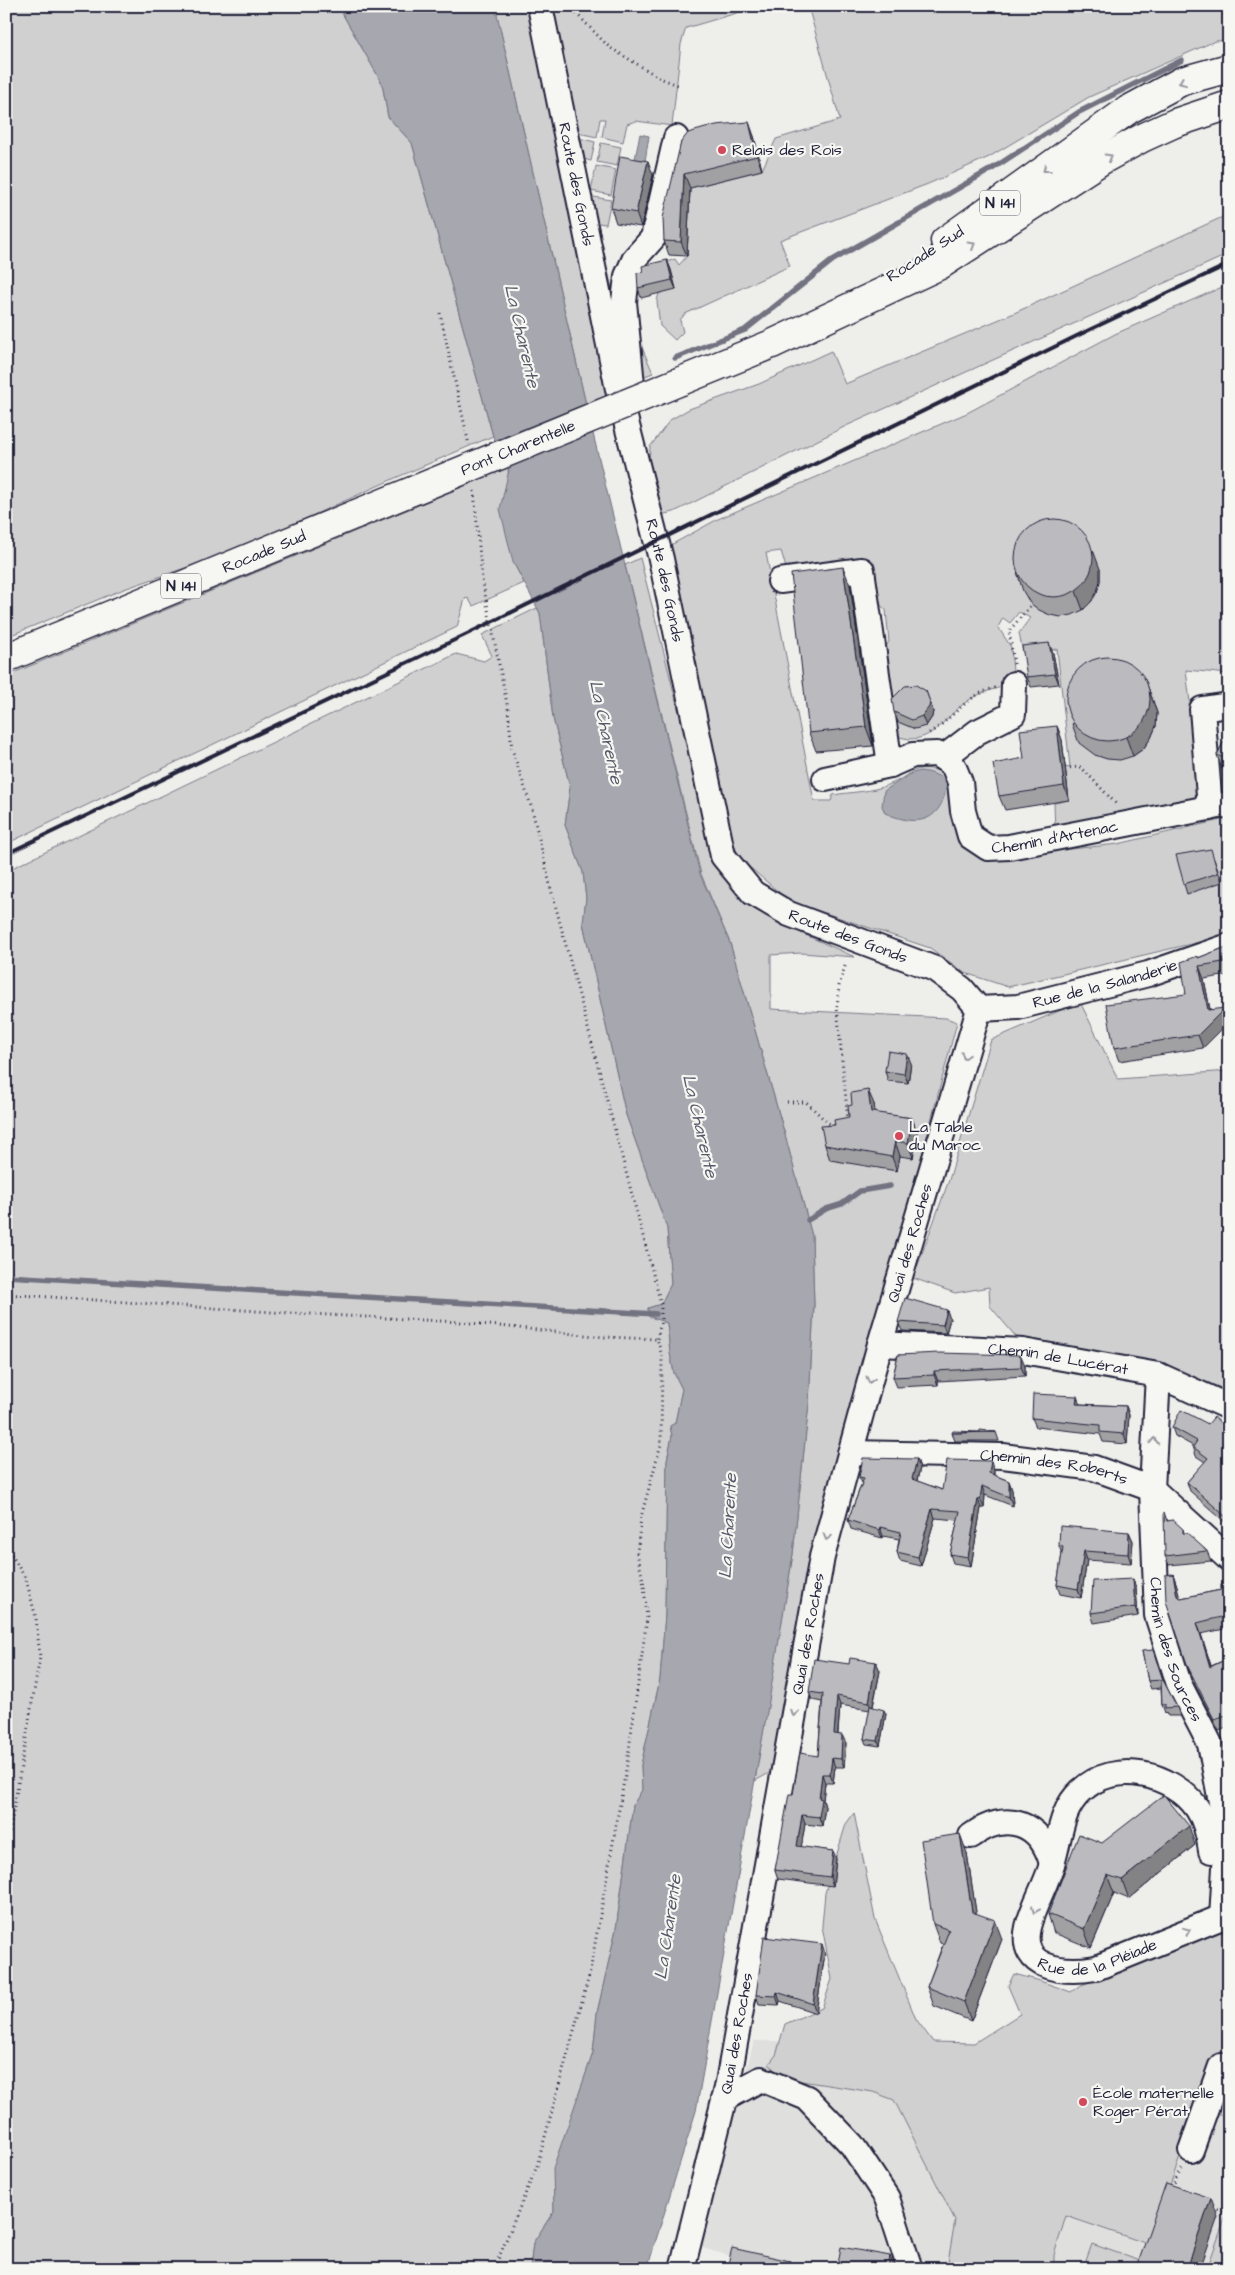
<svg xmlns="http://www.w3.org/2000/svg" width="1235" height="2275" viewBox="0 0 1235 2275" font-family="'Architects Daughter',sans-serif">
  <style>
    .built { fill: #dfdfde }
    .green { fill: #d0d0d1; stroke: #797986 }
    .water { fill: #a7a7af; stroke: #727281 }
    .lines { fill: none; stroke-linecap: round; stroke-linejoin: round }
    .stream { stroke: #727281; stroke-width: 5.5 }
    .minor-casing { stroke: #22223b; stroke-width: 28 }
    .highway-casing { stroke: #22223b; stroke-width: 31 }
    .path { stroke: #22223b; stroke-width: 3; stroke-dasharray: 1 4; stroke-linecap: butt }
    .minor { stroke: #f6f6f2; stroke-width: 24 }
    .highway { stroke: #f6f6f2; stroke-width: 28 }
    .rail { stroke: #22223b; stroke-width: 4 }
    .highway-bridge-casing { stroke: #22223b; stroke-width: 31; stroke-linecap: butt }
    .highway-bridge { stroke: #f6f6f2; stroke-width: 28 }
    .wall { fill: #a1a1a4; stroke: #22223b }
    .shaded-wall { fill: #838386; stroke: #22223b }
    .building { fill: #bbbbbf; stroke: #22223b }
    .oneway { stroke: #9797a0 }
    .poi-dot { fill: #d1495b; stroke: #f6f6f2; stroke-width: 2 }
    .labels { text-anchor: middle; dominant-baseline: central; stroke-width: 4.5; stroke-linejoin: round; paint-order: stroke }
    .shield { fill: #f6f6f2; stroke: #626272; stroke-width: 1 }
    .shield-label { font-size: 15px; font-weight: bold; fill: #22223b }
    .poi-label { font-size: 16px; fill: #22223b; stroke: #f6f6f2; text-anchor: start }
    .street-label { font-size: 16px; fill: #22223b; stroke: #f6f6f2 }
    .water-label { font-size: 18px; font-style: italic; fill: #575769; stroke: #f6f6f2 }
  </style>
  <rect width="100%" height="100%" fill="#eeeeeb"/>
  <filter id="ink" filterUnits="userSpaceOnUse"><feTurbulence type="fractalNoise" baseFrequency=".02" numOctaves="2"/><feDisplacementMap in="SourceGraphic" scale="10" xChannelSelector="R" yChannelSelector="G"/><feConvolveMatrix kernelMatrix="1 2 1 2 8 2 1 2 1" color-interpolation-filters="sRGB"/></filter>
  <g filter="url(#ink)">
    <!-- built -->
    <path class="built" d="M1219,1931L1229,1935V2269H775L699,2247L754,2041H813L934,2088L1079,1986Z"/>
    <!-- green -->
    <path class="green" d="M6,6H338L382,83L388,117L412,143L493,436L393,479L234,551L124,589L6,637Z
      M495,6H778L747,10L686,28L681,44L672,126L636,121L627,124L623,142L602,137L605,119H600L597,137L574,132L619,394L587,409Z
      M808,6H1229V40L1215,41L1089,97L989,157L928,184L780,240L790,266L685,314L680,320L683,332L675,340L660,326L657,301L667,262L675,259L679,265L687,256L690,188L762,170L776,139L840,120Z
      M575,137L595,142L591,161L580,158Z
      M601,143L621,147L617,166L597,162Z
      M596,166L616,170L611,195L591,191Z
      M588,196L611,200L606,224L598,223L615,304L610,305Z
      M1229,214V254L846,426L674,512L660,515L648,477L650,447L670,420L689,409L759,384L831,351L845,384L1012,314Z
      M1229,284V674L1186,670L1203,805L1055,833L1054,803L1069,800L1065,768L1070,767L1057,649L1023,653L1019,633L1030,618L1019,612L1010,623L1003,618L998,627L1011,647L1014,684C998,688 983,691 969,700C945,715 931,749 897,736L882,651L889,642L886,610L876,601L874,575L791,572L786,568L781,551L766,553L814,801H831L833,795C851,792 871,792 888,785C914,775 914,760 946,774L987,858L1118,844L1229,818V935L1008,987L965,973L930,948L789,901L739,858L725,817L669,546L718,519L967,413L1115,334Z
      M637,336L653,373L637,379Z
      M508,468L513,562L524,583L473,606L468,598L465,599L457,627L6,844V676Z
      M640,558L709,831L751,903L801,933L855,957L801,953L771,955V1009L946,1018L957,1022L875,1334L773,1771L755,1781L793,1554L809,1403L814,1305L812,1236L785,1135L730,943L701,874L625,565Z
      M537,608L540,613L553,718L570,787L565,825L583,872L586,898L583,923L626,1115L667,1228L671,1284L661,1304L648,1308V1316L667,1323L670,1353L674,1373L682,1389L675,1423L670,1426L672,1436L667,1460L665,1615L660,1679L641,1765L642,1790L633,1805L616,1929L597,2013L593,2053L554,2168V2211L533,2243L530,2269H6V871L456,654L484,661L492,656L482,635Z
      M1080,1002L1118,1079L1229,1071V1391L1154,1361L1022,1344L990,1306L989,1287L955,1293L913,1278L949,1180L991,1040Z
      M854,1813L875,1919L916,2019L933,2042L974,2043L1020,2014L1008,1986L1014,1974L1037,1980L1071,1992L1079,1986L1219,1931L1229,1935V2063H1215L1148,2244L1066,2216L1054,2255V2269H944L948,2262L955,2220L894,2100L873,2092L782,2078L769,2064L776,2055L785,2024L822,2008L832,1979L822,1926L825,1893L846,1824Z
      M1229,2082V2118L1218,2113Z
      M1229,2207V2269H1207L1227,2213Z
      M1092,2244L1143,2262L1141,2269H1083Z"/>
    <!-- water -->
    <path class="water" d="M338,6H495L587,409L700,874L730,943L785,1135L812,1236L814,1305L809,1403L793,1554L769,1701L696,2111L647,2269H530L533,2243L554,2211L553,2168L593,2053L597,2013L616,1929L633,1805L642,1790L641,1765L660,1679L665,1615L667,1460L672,1436L670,1426L675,1423L682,1389L674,1373L670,1353L667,1323L648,1316V1308L661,1304L671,1284L667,1228L626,1115L583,923L586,898L583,872L565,825L570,787L553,718L540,613L513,562L500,509L509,470L493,436L412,143L388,117L382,83Z
      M640,134L649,136L645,161L635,159Z
      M920,771C932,772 939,775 947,783C942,822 919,828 885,813L882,806L884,791L910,774Z"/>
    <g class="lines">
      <!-- stream -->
      <path class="stream" d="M675,358L745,330L833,260L995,167L1079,112L1182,60
        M808,1220L826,1209L842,1204L860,1191L890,1186
        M6,1276L656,1314"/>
      <defs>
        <g id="minor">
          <path id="s1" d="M540,6L619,394L661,559L723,856L753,893L789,914L935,969L962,989L979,1009"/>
          <path d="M633,395L624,302L627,276L635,258L653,238L676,138"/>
          <path d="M780,581L862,570L890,765"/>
          <path d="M943,758L977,732L1013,714L1014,684"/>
          <path id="s2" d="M825,779L890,765L913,755L937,754L953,765L960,782L963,811L970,836L988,848L1009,847L1229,804"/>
          <path d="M1210,808L1202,709L1229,705"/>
          <path id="s3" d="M979,1009L1018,1007L1148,974L1229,946"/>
          <path id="s4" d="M880,1344L1023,1351L1158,1375L1229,1407"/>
          <path id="s5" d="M1158,1375L1152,1489L1157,1615L1179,1684L1210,1744L1227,1834L1222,1917"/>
          <path id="s6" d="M850,1453L1003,1456L1094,1468L1152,1489L1229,1559"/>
          <path d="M971,1836C1006,1810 1041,1822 1052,1864"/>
          <path id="s7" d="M1211,1851C1209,1836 1206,1821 1197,1808C1172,1773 1115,1759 1081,1791C1060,1810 1060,1839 1052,1864C1046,1885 1033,1906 1028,1927C1018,1971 1066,1973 1096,1968L1222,1917L1229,1919"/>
          <path d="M724,2099L761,2079L807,2098L852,2145L887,2198L910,2269"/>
          <path d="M1191,2150L1221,2066H1229"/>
          <path id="s8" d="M682,2269L727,2088L822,1557L880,1344L979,1009"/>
        </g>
        <g id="highway">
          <path d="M945,241L1128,110L1182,81L1229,68"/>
          <path d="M681,381L772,344L940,265L1102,160L1142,138L1175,123L1229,105"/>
          <path id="s9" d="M6,658L356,514"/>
        </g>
      </defs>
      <!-- minor casing -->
      <use href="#minor" class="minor-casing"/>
      <!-- highway casing -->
      <use href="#highway" class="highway-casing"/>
      <!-- path -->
      <path class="path" d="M569,6L609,47L660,78L680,86
        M440,313L469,445
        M474,491L482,579L508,709L512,749L532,809L551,889L661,1304V1321L657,1339
        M1014,664L1009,631L1032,604
        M929,733C952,720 967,694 995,688
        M1065,768L1081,767L1118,806
        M845,966L839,986L837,1007L848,1121
        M787,1102H806L828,1123L835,1126
        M6,1294L272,1312L461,1322L604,1337L657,1339L662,1356L661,1444L641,1517L637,1553L644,1585L647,1618L627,1764L590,1972L537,2166L494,2269
        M6,1546L26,1579L36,1618L40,1657L6,1853
        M1172,2187L1182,2166
        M1213,2208L1229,2214"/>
      <!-- minor -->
      <use href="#minor" class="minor"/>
      <!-- highway -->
      <use href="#highway" class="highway"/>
      <!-- rail -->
      <path class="rail" d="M6,854L465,635L1089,330L1229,264"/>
      <defs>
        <g id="highway-bridge">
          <path id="s10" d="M356,514L681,381"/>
        </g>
      </defs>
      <!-- highway-bridge casing -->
      <use href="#highway-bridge" class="highway-bridge-casing"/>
      <!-- highway-bridge -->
      <use href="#highway-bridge" class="highway-bridge"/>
    </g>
    <!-- wall -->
    <path class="wall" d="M754,136L762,170L690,188L687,256L669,255L664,241L681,142Z
      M653,175L641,227L616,223L611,208Z
      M667,260L671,270L676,289L641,298L638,288Z
      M1100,569V581L1097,592L1091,602L1083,610L1072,615L1061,617L1050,615L1039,610L1030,603L1023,591L1017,572Z
      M850,585L873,746L816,751L809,733Z
      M1053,653L1059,684L1031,687L1027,677Z
      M1146,682L1153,701L1157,713L1156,726L1151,738L1143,749L1133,756L1120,760L1107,759L1095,755L1079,743L1072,724Z
      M926,691L933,711L932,717L926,726L915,729L898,722L894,712Z
      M1057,726L1062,740L1069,800L1005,810L999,796L1024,758Z
      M1229,731V772L1222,769L1217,755Z
      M1214,859L1222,882L1187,894L1184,884Z
      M1229,946V975L1204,979L1210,1009L1229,1018V1022L1203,1048L1119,1061L1114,1048L1186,994L1198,958Z
      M911,1063L908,1083L888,1081L885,1071Z
      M874,1104L875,1113L912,1118L917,1132L913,1158L900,1156L897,1171L830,1160L825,1145L835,1125Z
      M950,1319L946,1333L902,1331L898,1322Z
      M898,1355L1025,1365V1376L938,1381V1385L897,1387L893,1377Z
      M1080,1404L1126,1406L1129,1415L1127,1444L1103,1442L1100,1434L1036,1427L1032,1418Z
      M1208,1424L1229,1430L1228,1525L1190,1491L1187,1482L1205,1462L1196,1456L1193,1446L1175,1436L1172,1427Z
      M996,1432L999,1441H955L952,1433Z
      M917,1459L920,1468L917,1481L942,1490L994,1470V1475L1009,1481L1012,1490L1013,1506L985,1495L984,1508H981L971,1566L953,1563L950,1554L958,1520L935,1518L921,1566L900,1561L897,1552L899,1539L883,1536L882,1538L851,1529L848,1520L862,1483L859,1477Z
      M1183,1529L1184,1533L1207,1551L1211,1561L1169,1565L1165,1556Z
      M1129,1532L1133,1541L1131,1563L1087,1560L1081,1598L1060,1594L1057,1585L1062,1554L1059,1546Z
      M1173,1574L1177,1586L1179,1597L1181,1598L1221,1590L1229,1584V1628L1201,1634L1211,1666L1229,1658V1727L1219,1731L1192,1679L1188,1667Z
      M1136,1588L1138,1616L1094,1623L1091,1613Z
      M1142,1651L1164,1682L1177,1707L1180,1716H1168L1166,1712L1165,1713L1162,1704L1161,1688L1151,1689L1148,1681Z
      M876,1662L880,1671L873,1707L886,1714L880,1746L866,1744L864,1739L870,1710L840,1705L838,1734L846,1743L844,1767H835L833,1783H825L823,1800L825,1807L822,1826L805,1824L801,1847L833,1851L836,1859L833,1886L778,1879L775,1870L793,1794L818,1756L822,1702L812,1700L809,1692L849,1664Z
      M1102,1843L1195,1845L1129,1899L1114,1893L1091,1948L1054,1933L1048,1914Z
      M967,1853L976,1913L1002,1939L971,2021L934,2006L927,1987L943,1944L940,1943L933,1924Z
      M825,1953L816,2013L780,2001L779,2005L759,2004L756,1995Z
      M1229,2137V2154L1226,2145Z"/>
    <!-- shaded-wall -->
    <path class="shaded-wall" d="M749,122L754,136L762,170L757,156Z
      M648,161L653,175L641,227L636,213Z
      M684,174L690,188L687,256L681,242Z
      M667,260L671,270L676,289L672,280Z
      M1093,550L1100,569V581L1097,592L1091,602L1083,610L1076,591Z
      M843,567L850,585L873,746L866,727Z
      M1049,643L1053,653L1059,684L1055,674Z
      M1146,682L1153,701L1157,713L1156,726L1151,738L1143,749L1133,756L1126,737Z
      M930,702L933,711L932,717L926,726L922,716Z
      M1057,726L1062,740L1069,800L1064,786Z
      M1199,966L1204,979L1212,1021L1225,1008L1229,1018V1022L1203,1048L1198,1035L1208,1010Z
      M907,1054L911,1063L908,1083L904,1074Z
      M868,1090L874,1104L877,1126L871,1112Z
      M912,1118L917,1132L913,1158L908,1143Z
      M895,1141L900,1156L897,1171L892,1157Z
      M947,1310L950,1319L946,1333L943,1325Z
      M1021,1356L1025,1365V1376L1021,1367Z
      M934,1371L938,1381V1385L934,1375Z
      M1077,1396L1080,1405L1076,1404Z
      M1126,1406L1129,1415L1127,1444L1124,1434Z
      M917,1459L920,1468L915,1488L912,1479Z
      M991,1461L994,1470L993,1482L989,1473Z
      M1009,1481L1012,1490L1013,1506L1009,1497Z
      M982,1486L985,1495L984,1508L980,1499Z
      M978,1499L981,1508L971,1566L968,1557Z
      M932,1509L935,1518L921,1566L918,1557Z
      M1227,1514L1229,1518L1228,1525L1225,1516Z
      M880,1527L883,1536L882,1538L879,1530Z
      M1129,1532L1133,1541L1131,1563L1128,1554Z
      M1084,1551L1087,1560L1081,1598L1078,1589Z
      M1173,1574L1177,1586L1182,1608L1177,1596Z
      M1133,1579L1136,1588L1138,1616L1135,1607Z
      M1197,1623L1201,1634L1215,1678L1210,1667Z
      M876,1662L880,1671L872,1710L869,1702Z
      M837,1696L840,1705L837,1743L834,1734Z
      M884,1710L886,1714L880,1746L878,1741Z
      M842,1735L846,1743L844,1767L841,1759Z
      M832,1758L835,1767L833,1783L830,1774Z
      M822,1774L825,1783L823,1800L825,1807L822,1826L819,1817V1798Z
      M802,1815L805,1824L800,1855L797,1846Z
      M1189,1826L1195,1845L1129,1899L1122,1880Z
      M960,1834L967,1853L979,1931L972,1912Z
      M833,1851L836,1859L833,1886L830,1877Z
      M1107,1875L1114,1893L1091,1948L1084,1929Z
      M995,1920L1002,1939L971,2021L964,2002Z
      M822,1944L825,1953L816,2013L813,2004Z
      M777,1992L780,2001L779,2005L776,1996Z
      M1211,2198L1218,2217L1200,2269H1187Z
      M890,2256L895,2269H888Z
      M790,2261L793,2269H788Z"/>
    <!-- building -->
    <path class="building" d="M749,122L757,156L684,174L681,242L664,241L663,218L681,142L688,133L716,125Z
      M620,156L648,161L636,213L611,208Z
      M667,260L672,280L638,288L637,273L643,272L642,266Z
      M1015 558a39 39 0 1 1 78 0a39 39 0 1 1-78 0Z
      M843,567L866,727L809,733L791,574Z
      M1049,643L1055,674L1027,677L1022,646Z
      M1066 699a42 42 0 1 1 84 0a42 42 0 1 1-84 0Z
      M916,685L926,691L930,702L929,707L922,716L912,720L894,712L892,699L905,686Z
      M1057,726L1064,786L999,796L993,764L1024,758L1020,730Z
      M1229,731V760L1217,755Z
      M1211,849L1218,873L1184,884L1176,855Z
      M1229,946V961L1199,966L1208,1010L1225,1008L1198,1035L1114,1048L1106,1004L1186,994L1181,962L1198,956V958Z
      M888,1051L907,1054L904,1074L885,1071Z
      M868,1090L871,1112L912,1118L908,1143L895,1141L892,1157L825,1145L821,1126L835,1125L834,1120L849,1117L848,1106L852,1105L851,1093Z
      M905,1298L947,1310L943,1325L898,1322Z
      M939,1353L1018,1355L1021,1356V1367L934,1371V1375L893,1377L898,1355Z
      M1033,1394L1077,1396L1076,1404L1126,1406L1124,1434L1100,1432V1425L1032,1418Z
      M1181,1410L1208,1424L1214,1417L1229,1430V1515L1227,1514L1225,1516L1187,1482L1208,1458L1193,1447L1197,1441L1172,1427Z
      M980,1430L996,1432L952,1433L953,1431L980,1432Z
      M863,1458L917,1459L912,1479L942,1490L947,1460L991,1461L989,1473L1009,1481V1497L982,1486L980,1499H978L968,1557L950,1554L960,1511L932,1509L918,1557L897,1552L901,1532L880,1527L879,1530L848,1520L864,1478L859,1477Z
      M1164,1512L1167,1521L1173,1520L1183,1529V1533H1187L1207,1551L1165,1556Z
      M1060,1526L1129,1532L1128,1554L1084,1551L1078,1589L1057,1585L1063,1547L1059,1546Z
      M1173,1574L1177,1596L1181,1598L1221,1590V1585L1229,1584V1615L1197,1623L1210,1667L1229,1658V1714L1214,1719L1188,1667L1166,1601L1165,1575Z
      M1133,1579L1135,1607L1091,1613L1093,1581Z
      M1153,1650L1163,1680L1177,1707L1165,1708V1704H1162L1161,1680L1148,1681L1142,1651Z
      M850,1658L876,1662L869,1702L837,1696L834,1734L842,1735L841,1759L832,1758L830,1774H822L819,1798L822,1799L819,1817L802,1815L797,1846L833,1851L830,1877L775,1870L789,1794H793L800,1753L818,1756L823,1694L809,1692L814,1659L849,1664Z
      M870,1706L884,1710L878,1741L864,1739Z
      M1164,1795L1189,1826L1122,1880L1107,1875L1084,1929L1048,1914L1079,1834L1102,1843Z
      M960,1834L972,1912L995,1920L964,2002L927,1987L949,1930L933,1924L921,1840Z
      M764,1937L822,1944L813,2004L777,1992L776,1996L756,1995Z
      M1229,2137V2146L1226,2145Z
      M1166,2183L1211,2198L1187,2269H1136Z
      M841,2247L890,2256L888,2269H837Z
      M732,2248L790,2261L788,2269H729L727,2268Z"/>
    <!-- one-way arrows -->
    <defs><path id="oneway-chevron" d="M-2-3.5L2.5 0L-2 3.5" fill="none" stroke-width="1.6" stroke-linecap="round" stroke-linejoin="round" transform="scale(1.25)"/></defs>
    <g class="oneway">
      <use href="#oneway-chevron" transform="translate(1182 82) rotate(158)"/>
      <use href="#oneway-chevron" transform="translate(1109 157) rotate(-30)"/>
      <use href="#oneway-chevron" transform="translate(1046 169) rotate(142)"/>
      <use href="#oneway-chevron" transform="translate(972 245) rotate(-31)"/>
      <use href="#oneway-chevron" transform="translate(965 1056) rotate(106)"/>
      <use href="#oneway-chevron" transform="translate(870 1380) rotate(105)"/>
      <use href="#oneway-chevron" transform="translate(1154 1441) rotate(-87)"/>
      <use href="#oneway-chevron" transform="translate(827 1537) rotate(105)"/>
      <use href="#oneway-chevron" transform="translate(794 1713) rotate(100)"/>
      <use href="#oneway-chevron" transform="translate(1035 1910) rotate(112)"/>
      <use href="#oneway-chevron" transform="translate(1187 1931) rotate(-22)"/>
    </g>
  </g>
  <!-- markers -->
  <g class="poi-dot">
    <circle cx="722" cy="150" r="5"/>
    <circle cx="899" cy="1136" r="5"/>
    <circle cx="1083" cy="2102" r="5"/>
  </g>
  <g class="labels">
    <!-- shield labels -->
    <g class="shield">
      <rect x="980" y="190.5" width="40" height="25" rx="4"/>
      <rect x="161" y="573.5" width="40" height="25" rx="4"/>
    </g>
    <g class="shield-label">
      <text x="1000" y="203">N 141</text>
      <text x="181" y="586">N 141</text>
    </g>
    <!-- poi labels -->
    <g class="poi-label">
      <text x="732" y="150">Relais des Rois</text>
      <text x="909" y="1127">La Table<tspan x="909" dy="18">du Maroc</tspan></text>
      <text x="1093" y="2093">École maternelle<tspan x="1093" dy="18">Roger Pérat</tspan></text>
    </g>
    <!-- street labels -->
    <g class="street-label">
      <text stroke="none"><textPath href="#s1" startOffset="182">Route des Gonds</textPath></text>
      <text transform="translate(925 254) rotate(-33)">Rocade Sud</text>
      <text stroke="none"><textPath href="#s10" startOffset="175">Pont Charentelle</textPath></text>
      <text stroke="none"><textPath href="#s9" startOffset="279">Rocade Sud</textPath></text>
      <text stroke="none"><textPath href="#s1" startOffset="588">Route des Gonds</textPath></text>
      <text stroke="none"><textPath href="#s2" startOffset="298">Chemin d'Artenac</textPath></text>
      <text stroke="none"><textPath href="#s1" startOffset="1022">Route des Gonds</textPath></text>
      <text stroke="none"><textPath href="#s3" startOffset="129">Rue de la Salanderie</textPath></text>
      <text stroke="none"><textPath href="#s8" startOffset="1052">Quai des Roches</textPath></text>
      <text stroke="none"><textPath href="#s4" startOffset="179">Chemin de Lucérat</textPath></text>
      <text stroke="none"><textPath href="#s6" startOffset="205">Chemin des Roberts</textPath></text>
      <text stroke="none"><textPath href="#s8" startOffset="648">Quai des Roches</textPath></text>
      <text stroke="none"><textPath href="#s5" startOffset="278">Chemin des Sources</textPath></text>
      <text stroke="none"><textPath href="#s7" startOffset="425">Rue de la Pléiade</textPath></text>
      <text stroke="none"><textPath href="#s8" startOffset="242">Quai des Roches</textPath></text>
    </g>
    <!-- water labels -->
    <g class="water-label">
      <text transform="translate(522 336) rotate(77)">La Charente</text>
      <text transform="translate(606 732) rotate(78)">La Charente</text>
      <text transform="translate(700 1126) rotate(77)">La Charente</text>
      <text transform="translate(728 1526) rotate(-87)">La Charente</text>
      <text transform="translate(668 1927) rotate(-82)">La Charente</text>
    </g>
  </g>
  <!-- margin -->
  <rect width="1235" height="2275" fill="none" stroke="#f6f6f2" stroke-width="25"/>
  <rect x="12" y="12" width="1210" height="2250" fill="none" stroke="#22223b" stroke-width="2" filter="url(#ink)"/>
</svg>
